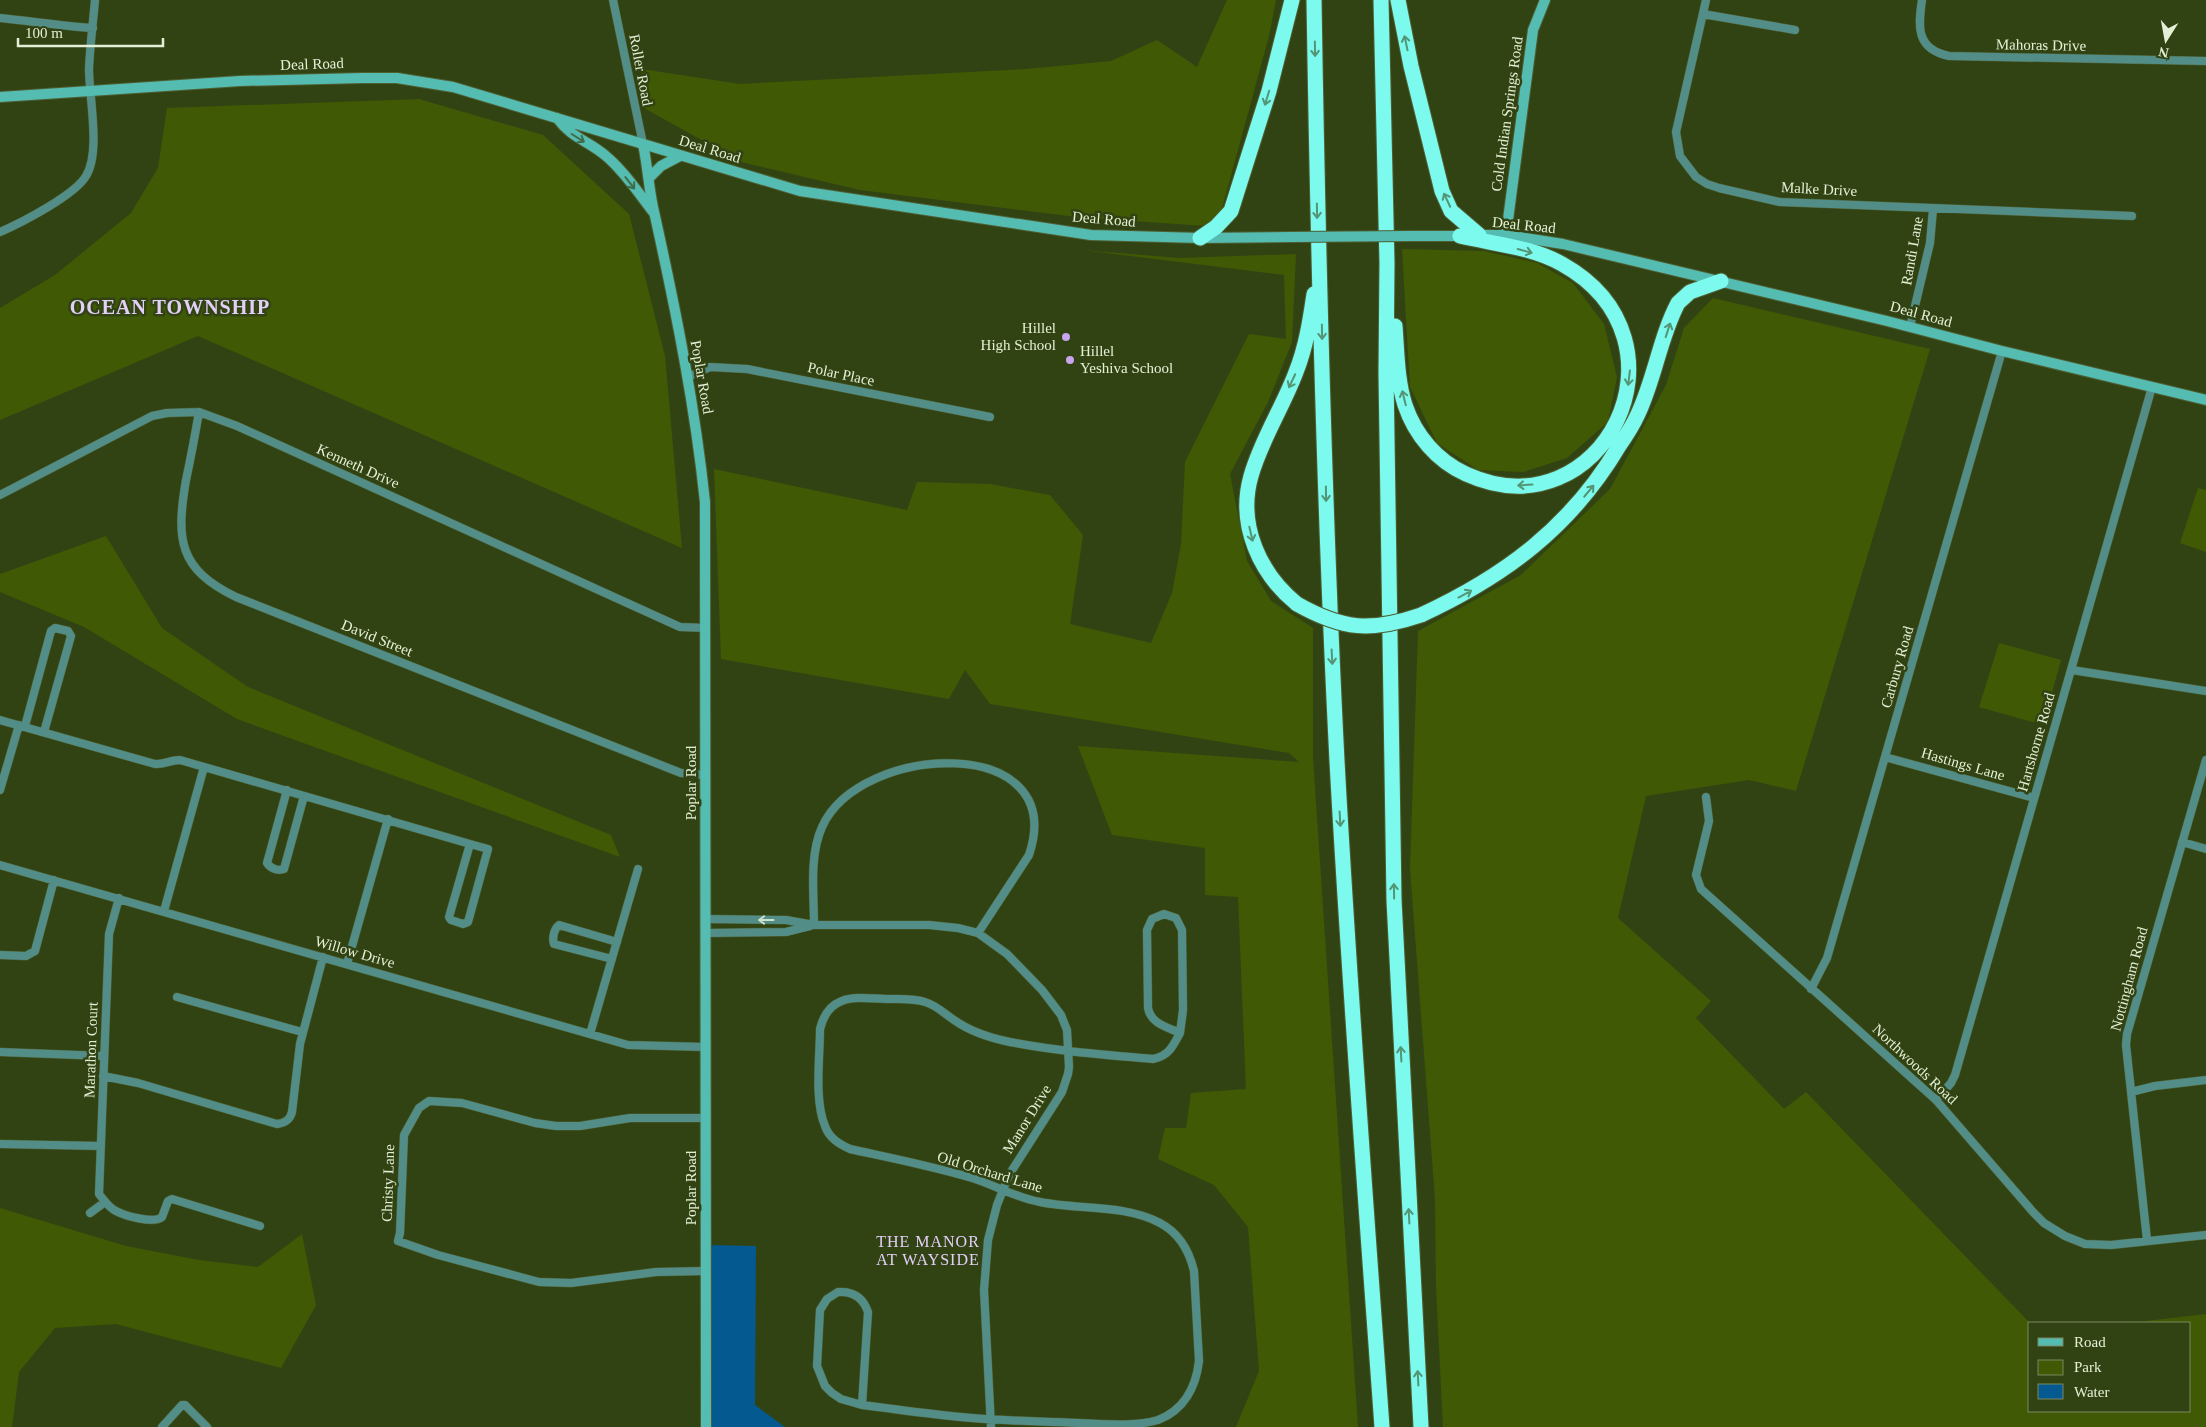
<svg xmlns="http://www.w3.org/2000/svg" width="2206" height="1427" viewBox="0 0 2206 1427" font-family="Georgia,serif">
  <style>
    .green { fill: #405904 }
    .water { fill: #055991 }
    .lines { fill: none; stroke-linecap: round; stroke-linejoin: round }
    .street-casing { stroke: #4e5f32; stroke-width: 9 }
    .secondary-casing { stroke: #4e5f32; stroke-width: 12 }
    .highway-casing { stroke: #4e5f32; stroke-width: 17 }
    .street { stroke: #528e87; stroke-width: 8 }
    .secondary { stroke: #55bcb2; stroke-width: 10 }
    .highway { stroke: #7cfaed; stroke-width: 15 }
    .secondary-bridge-casing { stroke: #4e5f32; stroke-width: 12; stroke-linecap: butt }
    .highway-bridge-casing { stroke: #4e5f32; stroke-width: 17; stroke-linecap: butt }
    .secondary-bridge { stroke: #55bcb2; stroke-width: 10 }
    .highway-bridge { stroke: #7cfaed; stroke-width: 15 }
    .oneway { stroke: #539575 }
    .oneway2 { stroke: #3e6d4b }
    .oneway3 { stroke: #cee1c9 }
    .poi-dot { fill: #c9a5ee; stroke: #324313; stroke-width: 2 }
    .labels { text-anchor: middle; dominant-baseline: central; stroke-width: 5; stroke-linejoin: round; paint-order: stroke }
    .street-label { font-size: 15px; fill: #e4f0d5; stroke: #324313 }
    .poi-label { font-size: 15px; fill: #e4f0d5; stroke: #324313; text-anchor: end }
    .neighbourhood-label { font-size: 16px; letter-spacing: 1px; fill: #e3d0f9; stroke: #324313 }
    .district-label { font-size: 20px; font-weight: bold; letter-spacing: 1px; fill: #e3d0f9; stroke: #324313 }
  </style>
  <rect width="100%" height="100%" fill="#324313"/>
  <!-- green -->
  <path class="green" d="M1227,0H1276L1269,36L1220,216L1207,226L1085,218L860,190L741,162L644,108L641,69L740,84L1026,69L1111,61L1157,40L1197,67Z
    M419,99L543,135L629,214L665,356L682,548L198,336L0,420V308L55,275L131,213L158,168L167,108Z
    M1402,249L1484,251L1537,263L1573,283L1604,324L1617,377L1608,422L1567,458L1523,472L1478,470L1437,443L1410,387Z
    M1082,250L1179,258L1296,254L1292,342L1268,402L1230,474L1247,561L1271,601L1313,628V758L1358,1427H1236L1259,1371L1248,1227L1214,1185L1158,1159L1165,1128H1186L1191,1093L1246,1089L1238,897L1205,895V848L1112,835L1078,746L1299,762L1289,753L990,704L965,670L949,699L721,659L714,469L907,510L917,482L990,484L1050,495L1083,535L1070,624L1151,643L1172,593L1181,544L1185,462L1249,334L1286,339L1284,275Z
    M1713,298L1930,349L1796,791L1749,780L1646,796L1618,918L1711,1001L1696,1018L1784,1109L1806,1092L2030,1323V1411H2190V1323H2129L2206,1314V1427H1443L1436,1287L1435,1199L1410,869L1418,631L1521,575L1610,489L1666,385L1684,328Z
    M2198,488L2206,490V552L2180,543Z
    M106,536L162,628L248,687L611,835L620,857L237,719L84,627L0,592V574Z
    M1999,643L2061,660L2043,725L1979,707Z
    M0,1208L126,1246L199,1260L258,1267L302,1234L316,1305L281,1368L116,1324L55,1328L19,1372L12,1427H0Z"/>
  <!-- water -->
  <path class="water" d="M708,1245L756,1246L755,1405L785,1427H701Z"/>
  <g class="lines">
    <defs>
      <path id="street" d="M613,0L643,144
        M1706,0L1676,132L1680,156L1696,177L1707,184L1719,188L1780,202L2132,216
        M1922,0C1918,27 1916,49 1949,56L2206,61
        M1703,14L1795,30
        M0,18C31,21 61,26 93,28
        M0,232C21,223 75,195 86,176C101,152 89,97 89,69C90,46 93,23 95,0
        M1910,327L1930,243L1933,209
        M688,377L710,367L747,369L990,417
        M199,412C195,435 191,457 186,480C176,539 178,569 236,597L681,773L705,775
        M0,495L152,416L167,413L199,412L237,426L680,627L706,628
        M2072,670L2206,691
        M0,720L155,764C164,765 170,760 180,760L470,844
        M25,726L51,631L55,628L68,631L71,636L44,732
        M1885,757L2034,798
        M0,790L19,725
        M287,790L267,863C271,869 278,871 284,869L304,796
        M1706,797L1709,821L1696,875L1701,889L1936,1100L2033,1212L2044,1223L2065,1236L2085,1244L2111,1245L2206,1235
        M2182,842L2206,849
        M470,844L488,849L468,922L463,924L451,920L449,917Z
        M0,865L628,1045L706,1047
        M119,898L109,934L99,1194C104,1200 109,1208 116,1211C125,1216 154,1224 162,1217L168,1201L172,1199L260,1226
        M164,911L204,767
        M1164,914L1176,918L1182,930L1183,1010L1180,1033C1167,1027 1151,1024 1148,1008L1147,930L1152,919Z
        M706,919L786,920L814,925H929L958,928L978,933L1007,954L1042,990L1061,1015L1067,1030L1069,1067L1068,1074L1062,1092L1009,1175L997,1205L988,1240L984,1290L991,1427
        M814,925C814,894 809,856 822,827C860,742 1070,733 1029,855L978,933
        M706,933L786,932L810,926
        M0,955L26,956L35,951L54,880
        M612,959L554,944C552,938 554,929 559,925L617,942
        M347,964L388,819
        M1811,989L1827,958L2002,351
        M177,997L302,1032
        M590,1034L638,869
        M0,1052L104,1056
        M103,1076L138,1083L277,1124C285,1123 290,1120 292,1112L300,1044L323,957
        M2131,1092L2155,1086L2206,1080
        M1936,1100L1951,1083L1955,1075L2152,387
        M706,1118H630L580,1126H556L535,1123L462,1103L429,1101L419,1108L404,1135L400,1233L398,1241L438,1255L539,1282L571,1283L656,1272L706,1271
        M0,1144L101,1146
        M90,1213L105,1202
        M2147,1240L2126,1045L2127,1034L2206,760
        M838,1292C853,1291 863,1297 868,1312L862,1405L841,1399L832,1393L825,1386L817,1366L820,1310L827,1299Z
        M862,1405C895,1409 928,1414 961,1417C1000,1421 1039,1421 1079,1423C1104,1424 1134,1427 1158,1420C1184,1410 1196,1387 1199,1361L1194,1271C1189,1250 1179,1233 1160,1223C1124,1204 1079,1210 1040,1202C1016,1198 995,1185 972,1178C932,1166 891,1158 850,1149C839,1144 829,1138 825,1126C814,1100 820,1057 820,1029C829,992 857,998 887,999C900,999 913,998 925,1002C936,1005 945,1014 954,1020C971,1032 990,1038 1010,1042C1055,1051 1107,1055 1153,1059C1169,1056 1173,1046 1180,1033
        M162,1427L182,1405H185L207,1427"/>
      <path id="secondary" d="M0,97L240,81L362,78H397L453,87L800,191L1091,235L1200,238L1291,237
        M557,118C571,138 589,141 606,156C625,172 639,194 654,213
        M643,144C648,168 649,193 655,216C676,311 695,406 705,502L706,1427
        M650,177L661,166L680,156
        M1480,235H1506L1563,244L1887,321L2002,351L2206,400
        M1506,235L1533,30L1545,0
        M1411,236H1465"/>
      <path id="highway" d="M1314,0C1318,254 1324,507 1337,761C1349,983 1366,1205 1382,1427
        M1381,0L1387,263L1386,373L1394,900L1421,1427
        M1398,0L1411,66L1442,191L1451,211L1479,235
        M1200,238L1216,227L1231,211L1269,91L1292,0
        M1395,326C1397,352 1397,380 1405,405C1415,435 1437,461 1466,474C1602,536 1700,341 1562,264C1532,247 1494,244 1460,236
        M1297,604C1260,574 1237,525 1251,476C1261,440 1283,407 1296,372C1306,347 1310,321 1314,294
        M1421,615C1505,576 1571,527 1619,446C1626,436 1633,425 1638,414C1655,378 1660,337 1678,303L1690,292L1721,281"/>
    </defs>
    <!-- street casing -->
    <use href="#street" class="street-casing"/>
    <!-- secondary casing -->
    <use href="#secondary" class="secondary-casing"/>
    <!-- highway casing -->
    <use href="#highway" class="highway-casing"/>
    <!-- street -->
    <use href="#street" class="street"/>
    <!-- secondary -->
    <use href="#secondary" class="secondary"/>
    <!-- highway -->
    <use href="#highway" class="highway"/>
    <defs>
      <path id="secondary-bridge" d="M1291,237L1411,236"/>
      <path id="highway-bridge" d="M1297,604C1343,630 1371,632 1421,615"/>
    </defs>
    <!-- secondary-bridge casing -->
    <use href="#secondary-bridge" class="secondary-bridge-casing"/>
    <!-- highway-bridge casing -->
    <use href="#highway-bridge" class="highway-bridge-casing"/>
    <!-- secondary-bridge -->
    <use href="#secondary-bridge" class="secondary-bridge"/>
    <!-- highway-bridge -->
    <use href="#highway-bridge" class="highway-bridge"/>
  </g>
  <!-- one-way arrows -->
  <defs><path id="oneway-shaft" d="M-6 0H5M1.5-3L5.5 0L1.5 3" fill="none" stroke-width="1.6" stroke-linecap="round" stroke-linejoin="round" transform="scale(1.25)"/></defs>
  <g class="oneway">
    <use href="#oneway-shaft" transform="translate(1406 43) rotate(-102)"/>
    <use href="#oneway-shaft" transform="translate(1315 49) rotate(89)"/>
    <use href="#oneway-shaft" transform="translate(1267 98) rotate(107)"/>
    <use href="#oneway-shaft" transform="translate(1447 200) rotate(-115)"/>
    <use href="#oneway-shaft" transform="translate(1317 211) rotate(89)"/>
    <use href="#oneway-shaft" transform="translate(1525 251) rotate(15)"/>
    <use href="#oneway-shaft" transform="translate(1668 330) rotate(-72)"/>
    <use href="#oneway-shaft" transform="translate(1322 332) rotate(89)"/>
    <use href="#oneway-shaft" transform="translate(1629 378) rotate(97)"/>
    <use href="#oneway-shaft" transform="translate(1292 381) rotate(115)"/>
    <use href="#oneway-shaft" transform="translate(1404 398) rotate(-104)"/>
    <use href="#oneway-shaft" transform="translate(1525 485) rotate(176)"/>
    <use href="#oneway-shaft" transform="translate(1589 491) rotate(-50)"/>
    <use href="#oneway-shaft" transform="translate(1326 494) rotate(89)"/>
    <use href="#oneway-shaft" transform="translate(1251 534) rotate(77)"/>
    <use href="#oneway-shaft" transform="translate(1465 594) rotate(-28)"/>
    <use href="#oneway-shaft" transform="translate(1332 657) rotate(87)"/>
    <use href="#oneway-shaft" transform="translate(1340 819) rotate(87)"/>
    <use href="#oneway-shaft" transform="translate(1394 891) rotate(-91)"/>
    <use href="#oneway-shaft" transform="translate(1401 1054) rotate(-93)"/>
    <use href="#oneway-shaft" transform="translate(1409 1216) rotate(-93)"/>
    <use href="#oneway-shaft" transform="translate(1418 1378) rotate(-93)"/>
  </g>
  <g class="oneway2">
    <use href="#oneway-shaft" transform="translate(578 138) rotate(32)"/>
    <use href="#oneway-shaft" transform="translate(630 183) rotate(52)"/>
  </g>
  <use class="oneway3" href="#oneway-shaft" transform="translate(766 920) rotate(180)"/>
  <!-- markers -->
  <g class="poi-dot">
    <circle cx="1066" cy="337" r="5"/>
    <circle cx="1070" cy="360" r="5"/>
  </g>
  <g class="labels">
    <!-- street labels -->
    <g class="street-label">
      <text transform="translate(2041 45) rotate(1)">Mahoras Drive</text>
      <text transform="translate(312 64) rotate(-2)">Deal Road</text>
      <text transform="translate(641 70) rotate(79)">Roller Road</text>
      <text transform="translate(1507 114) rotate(-82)">Cold Indian Springs Road</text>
      <text transform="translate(710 149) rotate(17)">Deal Road</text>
      <text transform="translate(1819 189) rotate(3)">Malke Drive</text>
      <text transform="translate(1104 219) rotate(5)">Deal Road</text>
      <text transform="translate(1524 225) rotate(6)">Deal Road</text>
      <text transform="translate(1912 251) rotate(-80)">Randi Lane</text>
      <text transform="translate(1921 314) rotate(15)">Deal Road</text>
      <text transform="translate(841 374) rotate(12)">Polar Place</text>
      <text transform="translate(702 377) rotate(80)">Poplar Road</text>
      <text transform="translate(358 466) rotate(24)">Kenneth Drive</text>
      <text transform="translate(377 638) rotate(22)">David Street</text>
      <text transform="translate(1897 667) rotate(-74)">Carbury Road</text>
      <text transform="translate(2036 742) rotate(-74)">Hartshorne Road</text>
      <text transform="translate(1963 764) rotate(16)">Hastings Lane</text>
      <text transform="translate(691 783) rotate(-90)">Poplar Road</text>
      <text transform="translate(355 952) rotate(16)">Willow Drive</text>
      <text transform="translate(2129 979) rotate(-75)">Nottingham Road</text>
      <text transform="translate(91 1050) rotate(-88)">Marathon Court</text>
      <text transform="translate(1915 1064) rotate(43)">Northwoods Road</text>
      <text transform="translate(1027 1119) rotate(-58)">Manor Drive</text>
      <text transform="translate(990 1172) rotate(17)">Old Orchard Lane</text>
      <text transform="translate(388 1183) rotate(-88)">Christy Lane</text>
      <text transform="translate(691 1188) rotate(-90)">Poplar Road</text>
    </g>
    <!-- poi labels -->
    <g class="poi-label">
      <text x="1056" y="328">Hillel<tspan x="1056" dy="17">High School</tspan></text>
      <text x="1080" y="351" text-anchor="start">Hillel<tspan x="1080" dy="17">Yeshiva School</tspan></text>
    </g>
    <!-- neighbourhood labels -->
    <g class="neighbourhood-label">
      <text x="928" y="1241">THE MANOR<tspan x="928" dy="18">AT WAYSIDE</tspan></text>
    </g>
    <!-- district labels -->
    <g class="district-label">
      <text x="170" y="307">OCEAN TOWNSHIP</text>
    </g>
  </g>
  <!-- legend -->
  <rect x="2028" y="1322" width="162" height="90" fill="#324313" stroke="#798861"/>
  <rect x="2038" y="1338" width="25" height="8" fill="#55bcb2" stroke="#798861"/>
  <text x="2074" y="1347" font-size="15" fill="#e4f0d5">Road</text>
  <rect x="2038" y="1360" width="25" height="15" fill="#405904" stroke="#798861"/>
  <text x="2074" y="1372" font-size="15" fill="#e4f0d5">Park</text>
  <rect x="2038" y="1384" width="25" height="15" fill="#055991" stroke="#798861"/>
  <text x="2074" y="1397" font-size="15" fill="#e4f0d5">Water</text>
  <!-- north arrow -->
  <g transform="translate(2166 40) rotate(191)" stroke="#324313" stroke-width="4" paint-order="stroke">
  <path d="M0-4L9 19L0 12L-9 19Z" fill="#e4f0d5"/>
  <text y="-8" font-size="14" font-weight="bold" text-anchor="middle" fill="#e4f0d5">N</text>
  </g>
  <!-- scale -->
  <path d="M18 38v8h145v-8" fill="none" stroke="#e4f0d5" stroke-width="2.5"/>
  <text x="25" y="38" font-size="15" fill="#e4f0d5" stroke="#324313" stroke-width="4" paint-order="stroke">100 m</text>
</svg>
